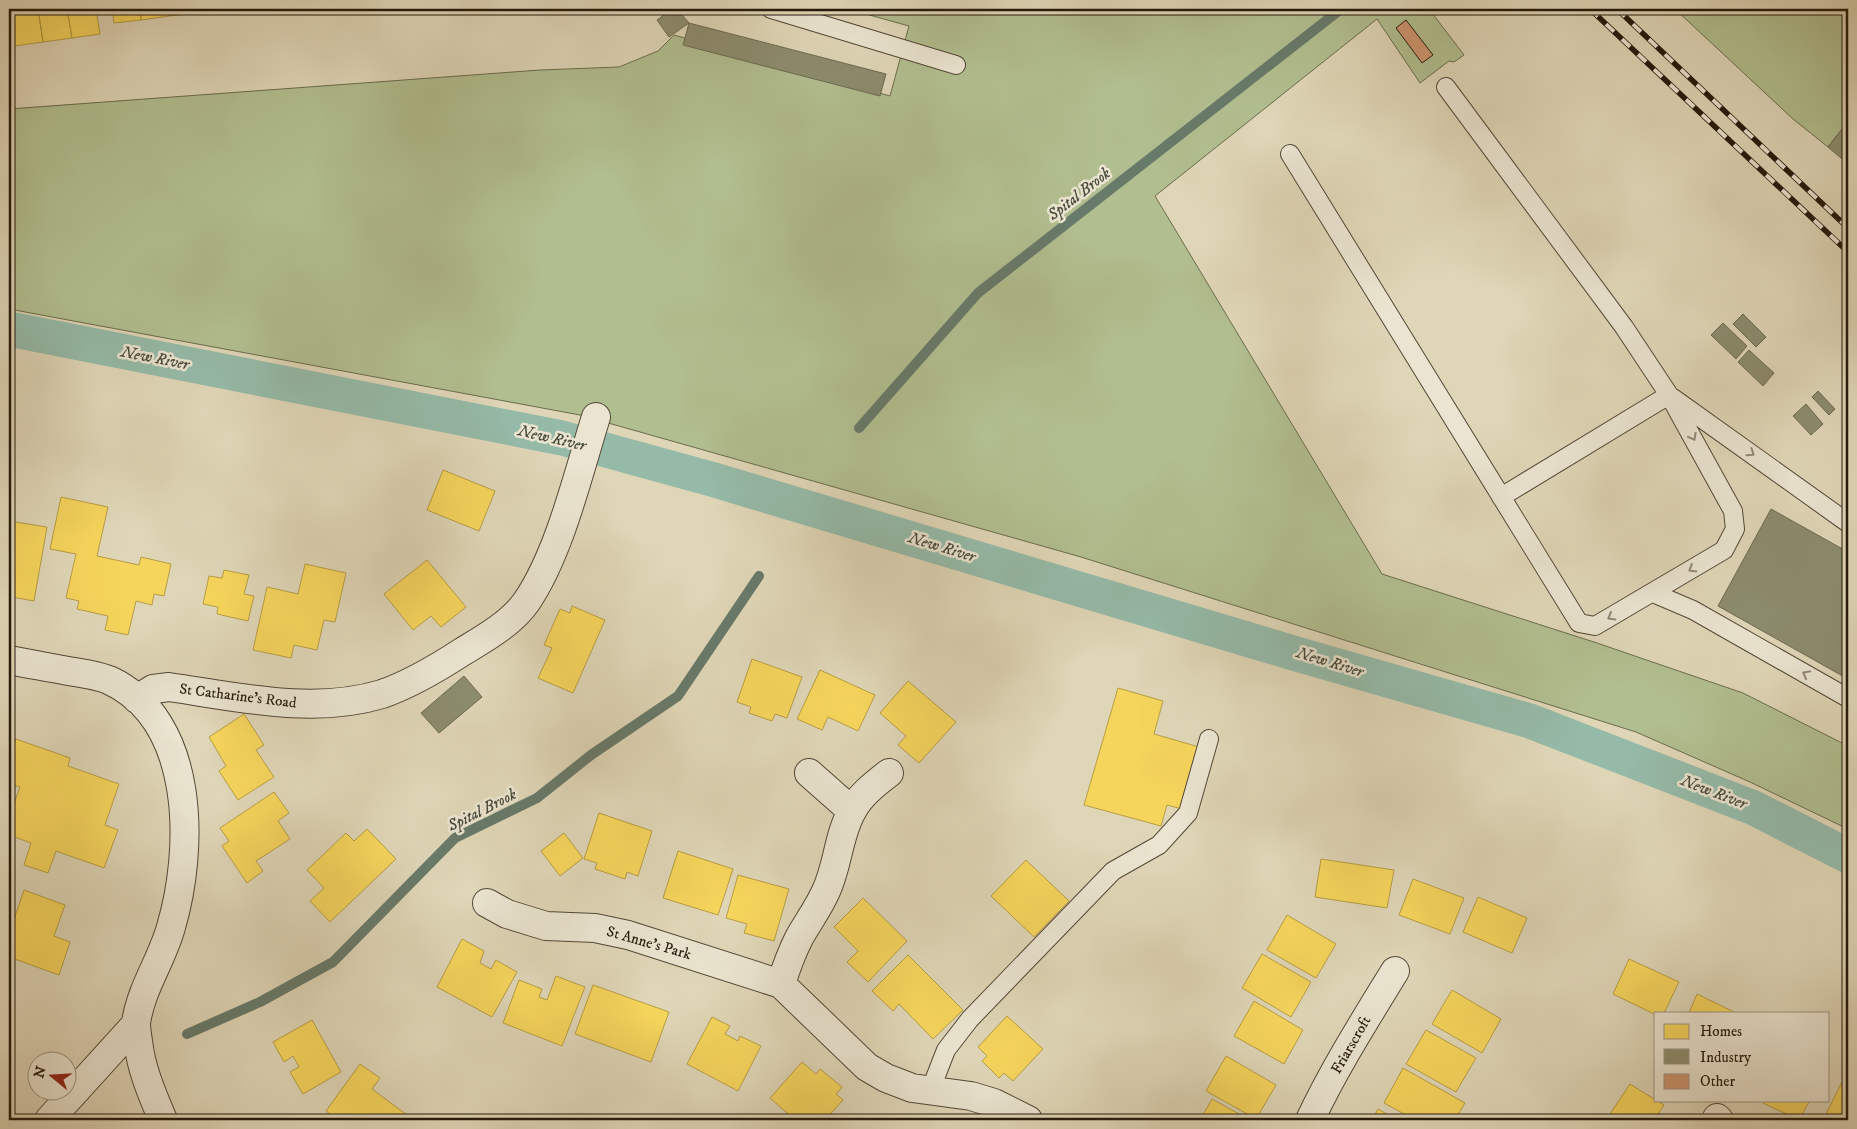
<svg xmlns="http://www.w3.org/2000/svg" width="1857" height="1129" viewBox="0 0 1857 1129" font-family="'IM FELL DW Pica',serif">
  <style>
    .green { fill: #b1be8f; stroke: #6a6c4e }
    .homes { fill: #f6d55c; stroke: #b79d44 }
    .industry { fill: #8c8c6e; stroke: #6d6a51 }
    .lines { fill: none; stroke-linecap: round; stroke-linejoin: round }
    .stream { stroke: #687a6a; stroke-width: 10 }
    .canal { stroke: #95baa8; stroke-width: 35 }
    .building { fill: #ce9570; stroke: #24190c }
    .service-casing { stroke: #534837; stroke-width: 20 }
    .minor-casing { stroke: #534837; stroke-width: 30 }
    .service { stroke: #eae4d0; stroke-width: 18 }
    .minor { stroke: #eae4d0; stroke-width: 28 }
    .rail-casing { stroke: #24190c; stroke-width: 5.5 }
    .rail { stroke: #eae4d0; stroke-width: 4; stroke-dasharray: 11; stroke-linecap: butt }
    .oneway { stroke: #918978 }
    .labels { text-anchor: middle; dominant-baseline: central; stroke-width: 5; stroke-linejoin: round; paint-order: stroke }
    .street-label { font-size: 15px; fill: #24190c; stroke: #eae4d0 }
    .water-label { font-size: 16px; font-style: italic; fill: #46493b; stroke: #eae4d0 }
  </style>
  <rect width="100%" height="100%" fill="#dfd6b7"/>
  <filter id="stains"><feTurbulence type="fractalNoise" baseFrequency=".004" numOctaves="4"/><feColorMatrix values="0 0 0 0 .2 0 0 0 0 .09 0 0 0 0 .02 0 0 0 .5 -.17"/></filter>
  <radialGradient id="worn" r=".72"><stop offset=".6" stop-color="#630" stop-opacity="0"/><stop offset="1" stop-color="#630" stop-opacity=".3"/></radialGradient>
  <!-- green -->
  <path class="green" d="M848,9H1429L1464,55L1454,62L1449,61L1420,83L1377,19L1155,196L1382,574L1594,642L1743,693L1848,746V829L1750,782L1636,732L1081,557L580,415L9,309V109L540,70L619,67L658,51L674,35L890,96L909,26Z
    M1675,9H1848V134L1842,129L1828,147L1793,119Z"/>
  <!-- homes -->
  <path class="homes" d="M9,9L14,46L9,47Z
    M9,9H38L43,42L14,46Z
    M38,9H67L72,38L43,42Z
    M67,9H96L100,34L72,38Z
    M112,9H140L141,20L114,23Z
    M140,9H168L169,16L141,20Z
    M168,9H196L197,13L169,16Z
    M196,9H225V10L197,13Z
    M443,470L495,491L479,531L427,510Z
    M61,497L108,507L97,556L139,565L141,557L171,564L164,596L154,594L152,605L136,601L128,635L105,630L108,616L77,609L79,601L66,598L76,554L50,549Z
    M9,521L47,527L34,601L12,597L15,579L9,578Z
    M427,560L466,607L441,627L431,616L413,630L384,594Z
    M305,564L346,573L335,622L324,620L317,650L294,645L291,658L253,650L267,587L298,594Z
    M224,570L249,575L244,594L254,596L248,621L217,614L218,607L203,604L209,576L222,578Z
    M572,606L605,620L573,693L538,678L552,648L544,645L560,609L570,613Z
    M752,659L802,677L787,718L775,714L772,721L749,713L751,707L737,702Z
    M820,670L875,695L858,731L828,717L822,730L797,719Z
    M908,681L956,722L919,763L898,745L906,736L880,713Z
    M1118,688L1163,701L1154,734L1199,747L1182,809L1167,805L1161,826L1084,805Z
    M244,714L264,745L256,750L274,777L238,800L219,771L226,766L209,737Z
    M16,739L70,758L68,766L119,784L105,825L118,830L104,868L56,851L48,873L24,865L31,843L9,835V818L20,787L9,784V758Z
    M274,792L289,813L278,821L290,839L256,861L263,871L247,883L222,846L229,841L220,828Z
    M599,813L652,831L638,876L627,872L625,879L595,869L597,863L584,859Z
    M367,829L396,859L330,922L310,901L324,888L307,870L346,833L354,841Z
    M564,833L583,858L560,876L541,851Z
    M678,851L733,869L718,915L663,898Z
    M1321,859L1394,870L1387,908L1315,897Z
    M1026,860L1069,901L1034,937L991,896Z
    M738,875L789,889L774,941L744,933L747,924L726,918Z
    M1413,879L1464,898L1450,934L1399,915Z
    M24,890L65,905L54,936L70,942L59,975L9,957V934Z
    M1478,897L1527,918L1512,953L1463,932Z
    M863,898L907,941L868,982L847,962L858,951L834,927Z
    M1287,915L1336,944L1316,978L1267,950Z
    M462,939L484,951L480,963L491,969L496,960L517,972L492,1017L437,987Z
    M1262,954L1311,982L1291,1017L1242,988Z
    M908,955L963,1010L933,1039L899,1004L893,1011L872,991Z
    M1629,959L1679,982L1664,1013H1656V1015L1613,994Z
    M556,976L585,987L562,1046L503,1023L519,980L542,989L539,997L547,1000Z
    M593,985L669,1012L651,1062L575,1034Z
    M1452,990L1501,1019L1482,1053L1432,1024Z
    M1697,994L1736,1013H1689Z
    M1254,1001L1303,1030L1284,1064L1234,1036Z
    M1007,1016L1043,1049L1013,1081L1004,1073L999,1078L982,1061L987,1056L978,1047Z
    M712,1017L730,1026L725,1034L738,1041L740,1036L761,1046L738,1091L687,1064Z
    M312,1020L341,1072L303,1094L290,1072L299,1067L293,1056L284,1062L273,1042Z
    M1426,1030L1476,1058L1456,1092L1406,1064Z
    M1226,1056L1276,1085L1256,1119L1206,1091Z
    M802,1062L816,1074L820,1069L842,1087L836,1094L843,1100L825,1120H795L770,1098Z
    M360,1064L380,1078L372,1089L407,1115L403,1120H338L326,1111Z
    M1403,1068L1465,1103L1455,1120H1415L1384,1103Z
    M1843,1080L1848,1083V1120H1823Z
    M1630,1084L1664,1105L1654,1120H1606Z
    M1212,1099L1250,1120H1200Z
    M1765,1100H1810L1799,1120L1763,1103Z
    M1378,1109L1397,1120H1372Z"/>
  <!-- industry -->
  <path class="industry" d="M672,9H677L689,23L669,37L657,20Z
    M689,23L886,74L880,96L683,45Z
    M1842,129L1848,134V164L1828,147Z
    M1743,314L1766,337L1756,347L1733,324Z
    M1723,323L1747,346L1736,359L1711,335Z
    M1749,350L1774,373L1763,386L1738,362Z
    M1818,391L1835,409L1829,415L1812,397Z
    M1806,404L1823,424L1811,435L1793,416Z
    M1771,509L1848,552V679L1718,606Z
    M464,676L482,697L439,733L421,713Z"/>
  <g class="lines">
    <!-- stream -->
    <path class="stream" d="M859,428L978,293L1341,9
      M187,1034L260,1002L333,962L455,838L537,798L591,755L678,696L759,576"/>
    <!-- canal -->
    <path class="canal" d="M9,329L562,438L711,479L1300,655L1530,721L1754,808L1848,856"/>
  </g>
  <!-- building -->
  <path class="building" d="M1406,20L1433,55L1422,63L1396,28Z"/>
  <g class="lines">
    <defs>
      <path id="service" d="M771,9L956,65
        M1290,154L1579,623L1595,626L1724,550L1735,529L1733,511L1669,395L1624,327L1446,87
        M1673,398L1848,523
        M1501,497L1669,395
        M1653,593L1693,610L1848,698
        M930,1091L946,1050L970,1019L1113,871L1159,845L1188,813L1209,739"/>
      <path id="minor" d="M9,660C29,664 48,667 68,671C82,673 96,675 109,680C196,720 194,849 171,927C162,960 141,988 136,1023C136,1029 137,1035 138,1041C141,1069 152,1094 163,1120
        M137,699L153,689L169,687C238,697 313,715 382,694C408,685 439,667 462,652C485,638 512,623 527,601C560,552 578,474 596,417
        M809,773L852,811
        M487,903L507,914L546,926L595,928L628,935L781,984L867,1067L886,1078L912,1088L971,1096L994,1103L1028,1120
        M781,984C786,968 792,952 799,938C808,922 819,907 826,891C838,866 838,836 852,811C860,795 875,784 889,773
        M1717,1118L1719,1120
        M49,1120L136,1024
        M1310,1120C1334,1069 1365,1020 1395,971"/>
    </defs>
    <!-- service casing -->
    <use href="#service" class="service-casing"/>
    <!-- minor casing -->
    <use href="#minor" class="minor-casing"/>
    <!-- service -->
    <use href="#service" class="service"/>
    <!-- minor -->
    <use href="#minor" class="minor"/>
    <defs>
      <path id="rail" d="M1590,9L1848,252
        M1617,9L1848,228"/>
    </defs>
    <!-- rail casing -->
    <use href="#rail" class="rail-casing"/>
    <!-- rail -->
    <use href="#rail" class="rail"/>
  </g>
  <!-- one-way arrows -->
  <defs><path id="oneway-chevron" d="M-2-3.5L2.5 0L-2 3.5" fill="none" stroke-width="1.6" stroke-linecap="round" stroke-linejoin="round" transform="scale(1.25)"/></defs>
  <g class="oneway">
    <use href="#oneway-chevron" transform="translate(1693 437) rotate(61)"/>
    <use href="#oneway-chevron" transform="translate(1751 453) rotate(35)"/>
    <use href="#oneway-chevron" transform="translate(1692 569) rotate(149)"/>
    <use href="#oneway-chevron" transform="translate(1611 617) rotate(150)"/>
    <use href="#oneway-chevron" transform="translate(1806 674) rotate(-151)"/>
  </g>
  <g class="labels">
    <!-- street labels -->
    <g class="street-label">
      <text transform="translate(238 696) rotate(7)">St Catharine's Road</text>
      <text transform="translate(649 943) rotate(16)">St Anne's Park</text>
      <text transform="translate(1351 1045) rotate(-60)">Friarscroft</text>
    </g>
    <!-- water labels -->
    <g class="water-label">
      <text transform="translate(1079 194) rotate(-38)">Spital Brook</text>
      <text transform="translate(155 358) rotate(11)">New River</text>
      <text transform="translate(552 438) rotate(13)">New River</text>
      <text transform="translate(942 547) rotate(17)">New River</text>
      <text transform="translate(1330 662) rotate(17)">New River</text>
      <text transform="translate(1714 792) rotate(21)">New River</text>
      <text transform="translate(482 810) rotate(-27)">Spital Brook</text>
    </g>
  </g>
  <!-- margin -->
  <rect width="1857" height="1129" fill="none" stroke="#dfd6b7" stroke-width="30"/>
  <rect x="10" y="10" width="1837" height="1109" fill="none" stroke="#24190c" stroke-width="2.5"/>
  <rect x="15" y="15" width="1827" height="1099" fill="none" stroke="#24190c"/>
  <!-- legend -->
  <rect x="1654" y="1012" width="175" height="90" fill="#eae4d0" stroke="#9b9382"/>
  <rect x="1664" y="1024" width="25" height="15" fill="#f6d55c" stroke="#9b9382"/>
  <text x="1700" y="1036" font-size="15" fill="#24190c">Homes</text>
  <rect x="1664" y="1049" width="25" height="15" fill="#8c8c6e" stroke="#9b9382"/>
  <text x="1700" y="1062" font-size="15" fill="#24190c">Industry</text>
  <rect x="1664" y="1074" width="25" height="15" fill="#ce9570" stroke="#9b9382"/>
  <text x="1700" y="1086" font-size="15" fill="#24190c">Other</text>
  <!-- north arrow -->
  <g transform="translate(52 1076) rotate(288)"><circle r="24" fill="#eae4d0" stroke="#9b9382"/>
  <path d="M0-4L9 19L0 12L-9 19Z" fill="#8f2418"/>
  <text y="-8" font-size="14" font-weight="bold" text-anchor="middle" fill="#24190c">N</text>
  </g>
  <rect width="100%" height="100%" filter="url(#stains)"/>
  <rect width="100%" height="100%" fill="url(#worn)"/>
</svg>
